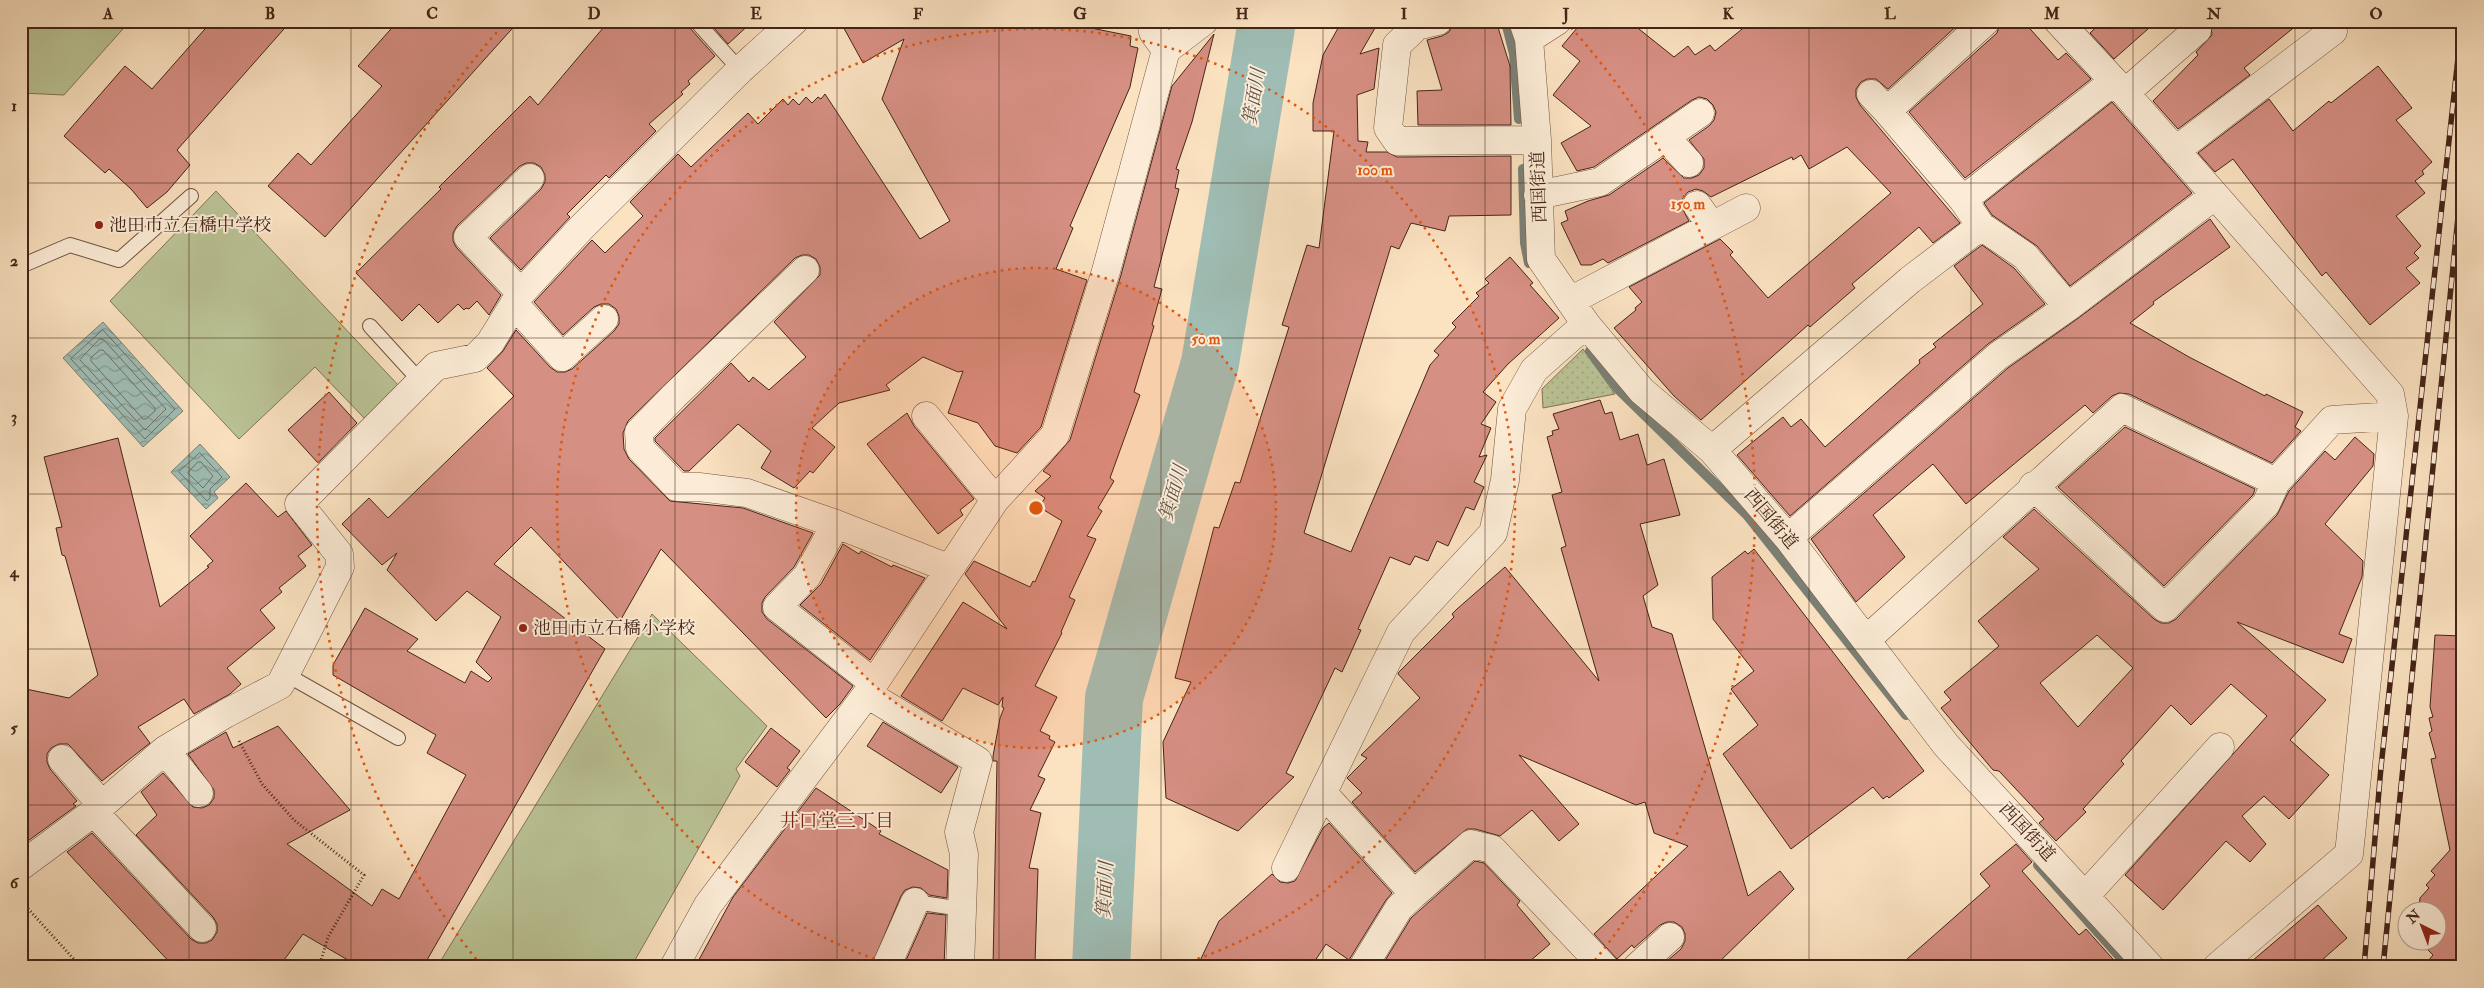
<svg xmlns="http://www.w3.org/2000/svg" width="2484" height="988" viewBox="0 0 2484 988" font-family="'IM FELL Double Pica','Noto Serif JP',serif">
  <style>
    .park { fill: url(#park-dots); stroke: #807457 }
    .pitch { fill: #bbc496; stroke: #807457 }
    .water { fill: url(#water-waves); stroke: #7b8076 }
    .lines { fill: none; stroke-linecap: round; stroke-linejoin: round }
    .shore { stroke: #727066; stroke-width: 1 }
    .stream { stroke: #7b8076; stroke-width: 10 }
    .river { stroke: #9fbdb4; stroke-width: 58 }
    .building { fill: #d68f83; stroke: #442418; fill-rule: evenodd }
    .lane-casing { stroke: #725442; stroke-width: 16 }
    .street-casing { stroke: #725442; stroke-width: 29 }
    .path { stroke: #442418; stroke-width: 3; stroke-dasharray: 1 2.5; stroke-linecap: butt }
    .lane { stroke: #fcecd7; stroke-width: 14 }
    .street { stroke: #fcecd7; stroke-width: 28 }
    .rail-casing { stroke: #442418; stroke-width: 5.5 }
    .rail { stroke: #fcecd7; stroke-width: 4; stroke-dasharray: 11; stroke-linecap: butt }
    .grid { fill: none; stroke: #442418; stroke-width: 1; stroke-opacity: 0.55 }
    .ring { fill: none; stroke: #e0560d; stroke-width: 2.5; stroke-dasharray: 2.5 5 }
    .poi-dot { fill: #8f2418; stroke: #fcecd7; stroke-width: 2 }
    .labels { text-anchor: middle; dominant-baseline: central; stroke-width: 4; stroke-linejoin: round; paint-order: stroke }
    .street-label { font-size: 18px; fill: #442418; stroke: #fcecd7 }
    .poi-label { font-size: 18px; fill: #442418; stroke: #fcecd7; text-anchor: start }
    .water-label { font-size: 19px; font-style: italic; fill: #5f5247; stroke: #fcecd7 }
    .neighbourhood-label { font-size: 19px; fill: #7a1f14; stroke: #fcecd7 }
    .centre { fill: #e0560d; stroke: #fcecd7; stroke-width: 2.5 }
    .ring-label { font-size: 15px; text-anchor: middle; font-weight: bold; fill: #e0560d; stroke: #fcecd7; stroke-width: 4; stroke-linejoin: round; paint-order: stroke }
    .neatline { fill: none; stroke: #442418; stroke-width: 2 }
    .grid-label { font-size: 16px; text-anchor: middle; font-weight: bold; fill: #442418 }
  </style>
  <defs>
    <pattern id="park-dots" width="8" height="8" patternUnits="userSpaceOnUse" patternTransform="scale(1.25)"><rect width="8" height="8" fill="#bbc496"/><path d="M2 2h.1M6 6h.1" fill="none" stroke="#a2a881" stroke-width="1.8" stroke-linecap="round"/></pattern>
    <pattern id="water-waves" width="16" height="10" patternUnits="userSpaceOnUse" patternTransform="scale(1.25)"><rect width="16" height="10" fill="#9fbdb4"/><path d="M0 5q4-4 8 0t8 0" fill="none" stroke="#839991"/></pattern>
  </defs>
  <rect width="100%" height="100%" fill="#fbe2c1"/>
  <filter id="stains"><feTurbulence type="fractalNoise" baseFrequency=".004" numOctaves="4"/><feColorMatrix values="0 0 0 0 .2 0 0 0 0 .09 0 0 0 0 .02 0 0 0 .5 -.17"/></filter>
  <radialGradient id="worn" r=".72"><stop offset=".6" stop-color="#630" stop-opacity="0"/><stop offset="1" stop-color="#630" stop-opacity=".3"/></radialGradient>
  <!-- park -->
  <path class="park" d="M1583,349L1615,394L1543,408L1542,389Z"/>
  <!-- pitch -->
  <path class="pitch" d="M21,21H130L64,95L21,93Z
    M216,191L400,387L366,420L315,367L239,439L110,301Z
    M652,614L767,726L736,769L740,776L631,967H448L440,962Z"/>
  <!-- water -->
  <path class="water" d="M103,322L183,411L143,447L63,358Z
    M200,444L230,477L214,492L218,498L206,509L171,472Z"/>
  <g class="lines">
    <!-- shore -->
    <path class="shore" d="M103,330L175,409L145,439L71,359Z
      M100,339L104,340L166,409L145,430L80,360Z
      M100,350H103L155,408V411L146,419H143L91,361V358Z
      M200,453L222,477L210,489V498L207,501L179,472Z
      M198,462H201L213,476L203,488L188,473Z"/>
    <!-- stream -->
    <path class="stream" d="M1506,22L1514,54L1519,119
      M1523,169L1525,243L1529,263
      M1590,351L1619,390L1747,515L1906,715
      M2038,865L2129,967"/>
    <!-- river -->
    <path class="river" d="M1101,967L1114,698L1210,363L1267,21"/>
  </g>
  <!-- building -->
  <path class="building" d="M212,21H291L177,150L190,165L167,192L147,208L131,189L109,169L105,173L64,136L125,66L152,89Z
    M398,21H519L325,237L268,186L298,153L311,165L382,86L358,66Z
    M609,21H687L689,27L715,56L688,81L690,84L681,92L683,94L649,124L656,131L609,178L606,175L567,214L570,217L521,270L490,238L541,189L545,182V175L541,167L534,163H526L520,166L457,226L453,233V241L456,247L501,295L489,315L477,301L469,309L466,308L464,310L458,304L438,323L419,304L402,321L356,273L441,189L439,187L530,96L538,105Z
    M708,21H753L728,44Z
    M840,21H1087L1086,27L1131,36L1130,46L1138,48L1130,87L1070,226L1073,228L1056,269L1087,280L1041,427L1017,453L995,446L978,423L948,413L963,371L958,372L923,357L886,385L890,390L839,403L812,428L835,447L813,473L810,471L794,488L761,468L771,451L738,424L689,471H684L655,441V438L731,363L749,382L753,377L769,390L806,357L774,322L820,275V267L816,259L809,255H802L795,258L628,421L623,433L624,449L629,459L670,501L743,508L813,533L794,567L765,597L762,603V612L767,619L853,686L840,704L826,718L661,549L620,621L531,527L494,564L605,649L423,967H360L303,934L279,967H174L67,852L92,833L191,939L198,943H206L212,940L217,932V924L213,917L136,835L157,815L141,792L163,773L193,807L202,808L209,805L214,798V790L188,754L226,732L233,748L278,726L350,810L287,844L372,906L382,889L399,899L466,775L427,753L436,735L333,675V665L365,608L418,639L407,651L465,683L471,671L488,682L492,678L476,662L501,617L467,591L436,621L387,570L397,553L382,565L342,524L369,498L388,518L514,396L487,368L503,351L516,330L550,367L557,372H565L572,369L614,331L619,324V316L616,309L609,304H601L594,307L563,335L534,302L592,240L605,253L643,216L630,202L678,154L691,167L748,113L758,124L783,99L788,105L793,99L799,105L806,97L812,103L818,97L821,99L825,94L920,239L950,221L882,99L904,39L863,63Z
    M1342,21H1379L1360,54L1379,48L1374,89L1357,95L1358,141L1368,142L1366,152H1387L1397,157L1511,156V215L1449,216L1445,231L1411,223L1399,249L1391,246L1304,533L1351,552L1430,365L1439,355L1434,351L1456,327L1452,323L1479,296L1476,293L1489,283L1485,279L1510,257L1533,283L1530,285L1559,318L1508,364L1483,392L1496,402L1481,424L1491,428L1479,457L1487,455L1474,482L1484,487L1474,510L1466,507L1448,546L1437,541L1428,561L1415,556L1410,565L1390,557L1358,629L1361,630L1342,672L1335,668L1286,773L1294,777L1238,831L1166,798L1163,742L1191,682L1175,678L1214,527L1219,528L1235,482L1240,483L1289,327L1282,325L1307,245L1319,248L1334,131H1313V103L1323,55Z
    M1462,21H1496L1510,66L1511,125H1418L1417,91L1442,90L1427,40L1442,36L1449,32L1453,24Z
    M1583,21H1629L1674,57L1688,46L1695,55L1710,45L1715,51L1752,21H1962L1888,89L1876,79H1867L1861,82L1856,89V97L1860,105L1960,223L1933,243L1919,227L1852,284L1855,288L1810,327L1808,325L1701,420L1674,396L1614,328L1636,310L1635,308L1642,302L1629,287L1720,239L1733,252L1730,255L1768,298L1891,193L1847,147L1809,169L1801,155L1793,160L1792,157L1711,197L1703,191L1696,189L1688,192L1683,198L1681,206L1689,221L1608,263L1603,259L1591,265H1581L1561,223L1568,220L1565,211L1588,201L1609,195L1663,158L1684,178H1692L1699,175L1704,168V159L1689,140L1709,126L1714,120L1716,112L1713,105L1707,99L1699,97L1692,100L1594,167L1577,171L1561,143L1591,126L1553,95L1580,61L1562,46Z
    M2001,21H2023L2058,60L2066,53L2091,79L1965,178L1909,112L1997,33Z
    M2103,21H2157L2114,59L2090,33Z
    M2169,21H2183L2175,28Z
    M2210,21H2302L2244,68L2250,75L2178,129L2153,101L2198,55L2196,52L2212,35Z
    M1214,34L1192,122L1176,169L1179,170L1175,188L1179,189L1154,287L1162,289L1152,325L1154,326L1134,392L1140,395L1110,478L1114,481L1098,508L1102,511L1087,536L1096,539L1069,597L1075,600L1061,632L1062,633L1035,686L1057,697L1040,731L1050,736L1049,739L1055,742L1038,776L1045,779L1030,810L1041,813L1029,868L1038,869L1035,963L1033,967H993L997,761H993V756L1000,718L1004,708L1002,707L1003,697L998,705L963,688L942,721L901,696L963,602L1007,629L965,574L974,561L1030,587L1033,581L1035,582L1062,521L1039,507L1045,498L1035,491L1051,476L1043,471L1070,440L1121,275L1172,86Z
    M2378,66L2412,108L2396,120L2432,162L2422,171L2424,174L2415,181L2425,193L2396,216L2421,246L2414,253L2419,258L2406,268L2420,283L2370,325L2326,272L2322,276L2233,159L2215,172L2198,153L2269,99L2293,131L2329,101L2331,103Z
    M2112,102L2192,193L2070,286L2037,246L1992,215L1984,203Z
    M2210,219L2230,247L2153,302L2154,304L2130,323L2189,357L2265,396L2266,394L2303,412L2295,427L2301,431L2272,463L2129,394L2119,393L2112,396L2093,413L2085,405L1966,504L1933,464L1873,515L1905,557L1856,602L1811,539L2008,368L2077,319Z
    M1982,245L2014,268L2045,304L1988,344L1790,516L1737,455L1783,417L1791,427L1801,419L1825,447L1920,363L1919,360L1936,347L1933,344L1983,304L1954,266Z
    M329,392L357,423L318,463L288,430Z
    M1600,400L1605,414L1612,412L1620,440L1638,434L1647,465L1664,459L1680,515L1640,524L1658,585L1643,596L1652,627L1672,634L1748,896L1780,871L1794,889L1714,967H1660L1681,949L1685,941V934L1682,927L1674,922H1667L1660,925L1634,948L1632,945L1617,959L1594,934L1688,846L1654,833L1645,802L1636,805L1519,755L1579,824L1559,841L1532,810L1500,836L1475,829H1467L1415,872L1352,802L1362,793L1347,778L1367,758L1361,755L1420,698L1398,674L1399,672L1454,617L1452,614L1457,609L1505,567L1599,681L1561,548L1566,546L1552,495L1562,492L1547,437L1553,435L1552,431L1559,429L1553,414Z
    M907,413L914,426L974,499L960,510L963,515L938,534L867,444Z
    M2125,427L2255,489L2253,495L2164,586L2058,487Z
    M2355,437L2374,454L2373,466L2325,524L2363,561L2362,577L2339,634L2352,639L2343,663L2237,622L2326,700L2290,740L2329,775L2289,819L2264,796L2242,816L2266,844L2250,862L2226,841L2163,910L2125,875L2267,716L2231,684L2191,725L2171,705L2121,761L2124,764L2083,809L2086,812L2056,841L2039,823L2044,819L1999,771L1993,770L1941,708L1951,700L1944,692L1999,646L1978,621L2039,569L2003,537L2034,509L2154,619L2161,623H2169L2176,619L2277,515L2289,491L2325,451L2335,460ZM2097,635L2133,668L2078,727L2040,683Z
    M118,438L160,607L209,567L207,566L213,561L190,536L246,483L278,517L286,511L312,545L298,556L306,566L279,588L282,592L260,610L275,628L227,668L241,684L230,694L194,714L184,699L138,727L150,743L102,781L68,744H59L51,748L47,754V762L50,769L77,801L73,804L76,806L21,846V688L69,698L98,675L65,556L62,555L56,528L62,527L44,457Z
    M843,544L859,554L861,551L892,567L893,565L925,578L870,660L800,605L821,584Z
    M1754,549L1924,771L1889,798L1887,796L1883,799L1873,787L1791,849L1723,754L1758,725L1731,689L1754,671L1713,619L1712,577L1745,551L1748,554Z
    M2435,635L2463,636V967H2423L2433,955L2418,940H2436V910H2419L2420,898L2429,888L2426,885L2435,875L2431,871L2450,850L2431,759L2436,758L2429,733L2432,731L2429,718L2433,717L2430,707Z
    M883,722L958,767L941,793L867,746Z
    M771,728L800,751L787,768L790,770L777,787L745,762Z
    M816,788L881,831L879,834L948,870L947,898L929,895L921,888L913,887L905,890L901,896L871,967H695L733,897Z
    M1329,823L1392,893L1386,900L1349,960L1326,944L1311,967H1197L1219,921L1272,874L1280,882L1288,883L1295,881L1323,828Z
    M2016,844L2032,862L2022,871L2079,935L2086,929L2120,967H1898L1990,886L1980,874Z
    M1475,861L1484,863L1520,901L1517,905L1550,944L1523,967H1381L1411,918Z
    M2318,905L2347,938L2314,967H2245Z
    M927,913L946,915L944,967H903Z"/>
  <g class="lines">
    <defs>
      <path id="lane" d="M696,21L740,70
        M21,266L70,245L119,260L191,196
        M370,326L421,382
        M287,675L398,738
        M915,902L962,909"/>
      <path id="street" d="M1151,21L1153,32L1166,50
        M1438,21L1417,26L1397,45L1388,128L1397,141L1537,140
        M1523,21L1529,39L1537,140L1541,259L1586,324L1642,391L1712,450L1788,538L1946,745L2150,967
        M2058,21L2125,93L2390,394L2394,416L2349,854L2217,967
        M1529,39L1557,21
        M2125,93L2197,30
        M1871,94L1887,111
        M1665,137L1689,163
        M2175,151L2333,31
        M1538,195L1600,182L1700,113
        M1963,200L1887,111L1986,21
        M1697,205L1712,226
        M1981,226L2025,256L2068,307
        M805,270L674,396L639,432L640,448L677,487H699L747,493L836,524L948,568
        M521,293L468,237L530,178
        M1570,301L1746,208
        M514,304L562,357L604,319
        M926,416L995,500
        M1712,450L1910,280L1981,226L1963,200L2114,81
        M2033,486L2165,608L2266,504L2276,482L2332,420L2394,416
        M836,524L807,576L777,607L874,683
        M1788,538L1998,356L2068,307L2214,196
        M1866,640L2122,408L2276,482
        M867,694L978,761L959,832L964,854L960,967
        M165,750L199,793
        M62,759L102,805
        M1323,793L1414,894L1399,908L1363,967
        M94,812L202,928
        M21,866L94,812L165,750L225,714L280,685L340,567L339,554L299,504L436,366L475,358L490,343L521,293L582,227L740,70L794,21
        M1286,868L1401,632L1493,533L1505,480L1512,409L1534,370L1586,324
        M1414,894L1471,844L1492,849L1604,967
        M2086,895L2220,747
        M674,967L708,905L867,694L995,500L1055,435L1106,271L1166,50L1204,21
        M886,967L915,902
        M1637,967L1670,937"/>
    </defs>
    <!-- lane casing -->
    <use href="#lane" class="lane-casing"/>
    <!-- street casing -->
    <use href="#street" class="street-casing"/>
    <!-- path -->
    <path class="path" d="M239,741L262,784L294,820L364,875L328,937L319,967
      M21,901L81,967"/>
    <!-- lane -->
    <use href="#lane" class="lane"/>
    <!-- street -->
    <use href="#street" class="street"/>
    <defs>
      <path id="rail" d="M2364,967L2381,767L2462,21
        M2383,967L2463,167"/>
    </defs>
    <!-- rail casing -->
    <use href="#rail" class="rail-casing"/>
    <!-- rail -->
    <use href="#rail" class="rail"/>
  </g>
  <!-- grid -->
  <path class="grid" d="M189,21V967M351,21V967M513,21V967M675,21V967M837,21V967M999,21V967M1161,21V967M1323,21V967M1485,21V967M1647,21V967M1809,21V967M1971,21V967M2133,21V967M2295,21V967M21,183H2463M21,338H2463M21,494H2463M21,649H2463M21,805H2463"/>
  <!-- distance rings -->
  <circle cx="1036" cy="508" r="240" fill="#e0560d" fill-opacity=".12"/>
  <g class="ring">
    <circle cx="1036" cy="508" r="240"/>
    <path d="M896 966A479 479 0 1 1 1176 966"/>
    <path d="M481 965A719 719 0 0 1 506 22M1566 22A719 719 0 0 1 1591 965"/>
  </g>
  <!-- markers -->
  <g class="poi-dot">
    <circle cx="99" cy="225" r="5"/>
    <circle cx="523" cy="628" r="5"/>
  </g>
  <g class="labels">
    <!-- street labels -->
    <g class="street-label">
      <text transform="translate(1539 187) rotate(-92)">西国街道</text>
      <text transform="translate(1771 519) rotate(50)">西国街道</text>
      <text transform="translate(2027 832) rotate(47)">西国街道</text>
    </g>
    <!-- poi labels -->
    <g class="poi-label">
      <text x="109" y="225">池田市立石橋中学校</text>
      <text x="533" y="628">池田市立石橋小学校</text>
    </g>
    <!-- water labels -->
    <g class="water-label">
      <text transform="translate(1254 97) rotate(-81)">箕面川</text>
      <text transform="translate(1173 493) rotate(-74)">箕面川</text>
      <text transform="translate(1105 890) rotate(-87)">箕面川</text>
    </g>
    <!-- neighbourhood labels -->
    <g class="neighbourhood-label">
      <text x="837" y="821">井口堂三丁目</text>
    </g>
  </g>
  <circle cx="1036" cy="508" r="8" class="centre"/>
  <g class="ring-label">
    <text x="1375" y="175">100 m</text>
    <text x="1688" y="209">150 m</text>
    <text x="1206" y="344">50 m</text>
  </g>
  <!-- margin -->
  <rect width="2484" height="988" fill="none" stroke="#fbe2c1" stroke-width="55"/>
  <!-- north arrow -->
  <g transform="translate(2422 926) rotate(318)"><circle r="24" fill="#fcecd7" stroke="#b29c8b"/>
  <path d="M0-4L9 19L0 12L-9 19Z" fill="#8f2418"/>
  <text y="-8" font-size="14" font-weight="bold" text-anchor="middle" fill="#442418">N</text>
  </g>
  <rect x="28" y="28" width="2428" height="932" class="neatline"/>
  <g class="grid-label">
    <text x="108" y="19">A</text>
    <text x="270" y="19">B</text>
    <text x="432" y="19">C</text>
    <text x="594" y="19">D</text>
    <text x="756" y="19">E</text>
    <text x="918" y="19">F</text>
    <text x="1080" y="19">G</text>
    <text x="1242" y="19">H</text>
    <text x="1404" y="19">I</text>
    <text x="1566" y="19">J</text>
    <text x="1728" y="19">K</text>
    <text x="1890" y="19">L</text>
    <text x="2052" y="19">M</text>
    <text x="2214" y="19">N</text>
    <text x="2376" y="19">O</text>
    <text x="14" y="111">1</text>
    <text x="14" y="266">2</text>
    <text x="14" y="422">3</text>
    <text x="14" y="577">4</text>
    <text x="14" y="733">5</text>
    <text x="14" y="888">6</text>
  </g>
  <rect width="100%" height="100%" filter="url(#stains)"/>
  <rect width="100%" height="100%" fill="url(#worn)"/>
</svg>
